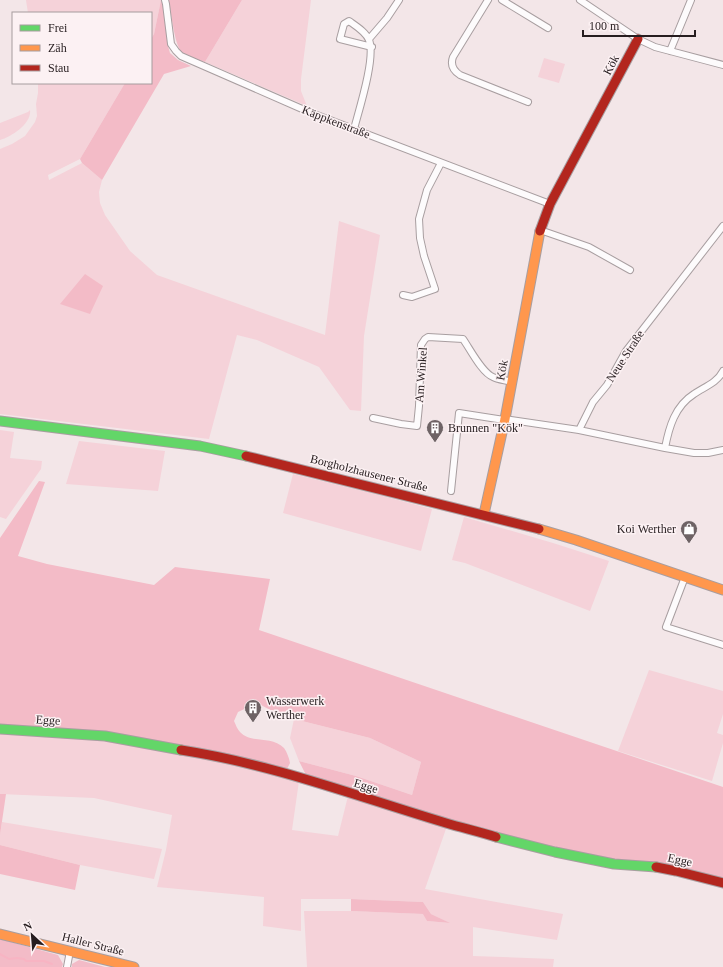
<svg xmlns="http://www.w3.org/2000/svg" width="723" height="967" viewBox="0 0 723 967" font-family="'Times New Roman',serif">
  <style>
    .green { fill: #f5d2d9 }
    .forest { fill: #f3bbc7 }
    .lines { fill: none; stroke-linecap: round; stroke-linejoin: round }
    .stream { stroke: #f8b4c3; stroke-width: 2 }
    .street-casing { stroke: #a89ea0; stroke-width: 8 }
    .fast-casing { stroke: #a89ea0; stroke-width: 11 }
    .slow-casing { stroke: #a89ea0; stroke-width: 11 }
    .jam-casing { stroke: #a89ea0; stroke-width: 11 }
    .street { stroke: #fdfbfc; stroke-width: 6 }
    .fast { stroke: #63d668; stroke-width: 9 }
    .slow { stroke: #ff974d; stroke-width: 9 }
    .jam { stroke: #b3261e; stroke-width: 9 }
    .labels { text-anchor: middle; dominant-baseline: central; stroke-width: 3; stroke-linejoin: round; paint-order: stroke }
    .street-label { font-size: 12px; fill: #261d1f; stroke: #fcf1f3 }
    .poi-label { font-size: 12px; fill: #261d1f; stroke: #fcf1f3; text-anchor: start }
  </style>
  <rect width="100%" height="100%" fill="#f3e6e8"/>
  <!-- green -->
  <path class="green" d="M26,0H161L154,34L151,39V13H28Z
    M242,0H311L301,79V91L307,106L205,62Z
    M544,58L565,64L559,83L538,77Z
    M38,83H125L80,159L48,175L49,180L82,163L102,180L99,192L100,203L105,215L130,251L157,275L325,335L339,221L380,235L364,336L361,411L350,410L319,367L257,340L237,335L209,439L0,414V149L12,144L25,136L35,122L37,116L36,104L38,93Z
    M30,110C32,123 12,137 0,140V123L28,112Z
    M0,430L14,432L10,458L42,461L41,469L6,519L0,517Z
    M79,441L165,451L158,491L66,484Z
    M293,474L379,495L432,509L421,551L283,513Z
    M464,517L553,543L609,561L590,611L465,563L452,560Z
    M649,670L723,691V714L717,733L723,735V743L712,781L618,751Z
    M294,719L370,738L421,762L412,795L356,776L299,761L290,738Z
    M0,731L104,739L212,758L299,781L292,830L338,836L348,796L447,826L425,889L563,914L557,940L473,927V956L554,959L553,967H307L304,911H351L424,914L427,921L449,923L431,914L423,902L351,899H301V931L263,926L264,897L157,887L166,850L172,815L94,798L0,794Z
    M2,822L162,849L154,879L80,865L0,845V835Z"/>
  <!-- forest -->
  <path class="forest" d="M161,0L165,8L168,46L170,53L178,60L191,66L164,74L102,180L82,163L80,159L125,83H151V39L154,34Z
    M168,0H242L205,62C199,60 190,58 184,54C174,49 172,12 168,0Z
    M85,274L103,286L90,314L60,304Z
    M39,481L45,482L18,556L47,564L154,585L175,567L270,579L259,630L723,787V880L615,861L556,849L449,820L306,775L299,761L356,776L412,795L421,762L370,738L282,716L257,703L238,712L234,721C236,725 237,729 240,732C251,744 271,735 284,748C287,752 289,758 290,763L286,771L214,752L0,725V538Z
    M0,794H6L0,835Z
    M0,845L80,865L75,890L0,874Z
    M351,899L423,902L431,914L450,923L427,921L423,914L351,911Z
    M0,939L58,955L63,964L62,967H0Z
    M79,960L105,967H72V964Z"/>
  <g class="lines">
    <!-- stream -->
    <path class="stream" d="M0,954L9,959L17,958L24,959L26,961H44L52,964"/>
    <defs>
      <path id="street" d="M165,0L166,4L171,44L176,51L181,56L309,112L550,204
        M488,0L453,57C450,65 454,71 460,75L528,102
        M502,0L548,28
        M580,0L638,39L655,47L723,65
        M369,39L387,18L399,0
        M670,51L691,0
        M354,129C359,110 376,57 369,40C366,32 356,26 349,21L344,24L340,39L372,47
        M540,230L589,247L630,270
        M403,295L412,297L435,289L424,256L420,238L419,219L427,190L441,163
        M373,418L401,424L417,426L419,406L421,345L425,339L428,337L463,339C470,349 482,373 493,377C498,380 506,380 512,382
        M505,419L579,430L593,402L607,385L626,351L723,226
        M579,430L665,448L694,453H708L723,450
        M665,448C669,427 675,406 694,394C704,387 717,383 723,371
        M451,491L459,413L504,420
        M685,577L666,627L723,645
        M67,967L70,951"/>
      <path id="fast" d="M0,421L200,446L246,456
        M0,729L105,736L181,750
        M496,837L555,852L614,864L656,867"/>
      <path id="slow" d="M484,514L505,419L540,231
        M539,529L576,540L723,590
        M0,934L134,967"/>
      <path id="jam" d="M540,231L550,204L638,39
        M246,456L539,529
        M181,750C272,764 359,797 446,823C463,828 480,832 496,837
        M656,867L676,871L723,883"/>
    </defs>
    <!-- street casing -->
    <use href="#street" class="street-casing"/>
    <!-- fast casing -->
    <use href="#fast" class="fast-casing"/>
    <!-- slow casing -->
    <use href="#slow" class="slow-casing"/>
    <!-- jam casing -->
    <use href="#jam" class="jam-casing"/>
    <!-- street -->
    <use href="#street" class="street"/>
    <!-- fast -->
    <use href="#fast" class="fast"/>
    <!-- slow -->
    <use href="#slow" class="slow"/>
    <!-- jam -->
    <use href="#jam" class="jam"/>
  </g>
  <!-- icons -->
  <defs>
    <symbol id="building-pin" viewBox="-11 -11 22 30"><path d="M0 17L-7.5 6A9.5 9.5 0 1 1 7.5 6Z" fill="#6e6365" stroke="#fcf1f3"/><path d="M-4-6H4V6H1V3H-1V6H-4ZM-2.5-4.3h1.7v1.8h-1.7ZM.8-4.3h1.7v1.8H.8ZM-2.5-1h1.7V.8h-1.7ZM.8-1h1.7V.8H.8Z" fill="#fff"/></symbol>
    <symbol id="shop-pin" viewBox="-11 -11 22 30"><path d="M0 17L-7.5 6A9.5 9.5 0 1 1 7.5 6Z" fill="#6e6365" stroke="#fcf1f3"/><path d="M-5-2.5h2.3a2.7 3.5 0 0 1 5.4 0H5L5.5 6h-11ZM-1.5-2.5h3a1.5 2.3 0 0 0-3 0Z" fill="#fff"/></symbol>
  </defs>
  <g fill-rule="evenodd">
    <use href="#building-pin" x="425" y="418" width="20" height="27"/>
    <use href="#shop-pin" x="679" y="519" width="20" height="27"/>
    <use href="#building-pin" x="243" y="698" width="20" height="27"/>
  </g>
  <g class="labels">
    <!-- street labels -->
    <g class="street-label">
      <text transform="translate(611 65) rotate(-62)">Kök</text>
      <text transform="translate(336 122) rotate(21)">Käppkenstraße</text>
      <text transform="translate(625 356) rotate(-57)">Neue Straße</text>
      <text transform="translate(502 370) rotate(-79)">Kök</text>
      <text transform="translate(421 375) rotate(-86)">Am Winkel</text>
      <text transform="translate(369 473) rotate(14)">Borgholzhausener Straße</text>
      <text transform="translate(48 720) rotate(4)">Egge</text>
      <text transform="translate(366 786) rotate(17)">Egge</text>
      <text transform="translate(680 860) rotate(12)">Egge</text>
      <text transform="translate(93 944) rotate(14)">Haller Straße</text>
    </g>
    <!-- poi labels -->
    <g class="poi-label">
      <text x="448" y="428">Brunnen "Kök"</text>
      <text x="676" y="529" text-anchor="end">Koi Werther</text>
      <text x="266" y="701">Wasserwerk<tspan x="266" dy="14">Werther</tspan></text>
    </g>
  </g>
  <!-- legend -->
  <rect x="12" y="12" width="140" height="72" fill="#fcf1f3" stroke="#a69c9e"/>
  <rect x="20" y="25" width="20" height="6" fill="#63d668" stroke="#a69c9e"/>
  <text x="48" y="32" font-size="12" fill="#261d1f">Frei</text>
  <rect x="20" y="45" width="20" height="6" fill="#ff974d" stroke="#a69c9e"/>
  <text x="48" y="52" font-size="12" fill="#261d1f">Zäh</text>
  <rect x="20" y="65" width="20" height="6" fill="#b3261e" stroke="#a69c9e"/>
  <text x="48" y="72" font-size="12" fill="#261d1f">Stau</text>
  <!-- north arrow -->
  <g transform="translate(32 935) rotate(334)" stroke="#fcf1f3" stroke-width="3" paint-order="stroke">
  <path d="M0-3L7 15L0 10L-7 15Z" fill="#261d1f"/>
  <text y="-6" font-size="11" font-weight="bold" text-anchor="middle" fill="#261d1f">N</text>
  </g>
  <!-- scale -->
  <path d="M583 30v6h112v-6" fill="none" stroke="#261d1f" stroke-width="2"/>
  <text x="589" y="30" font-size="12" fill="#261d1f" stroke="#fcf1f3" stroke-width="3" paint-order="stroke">100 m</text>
</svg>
